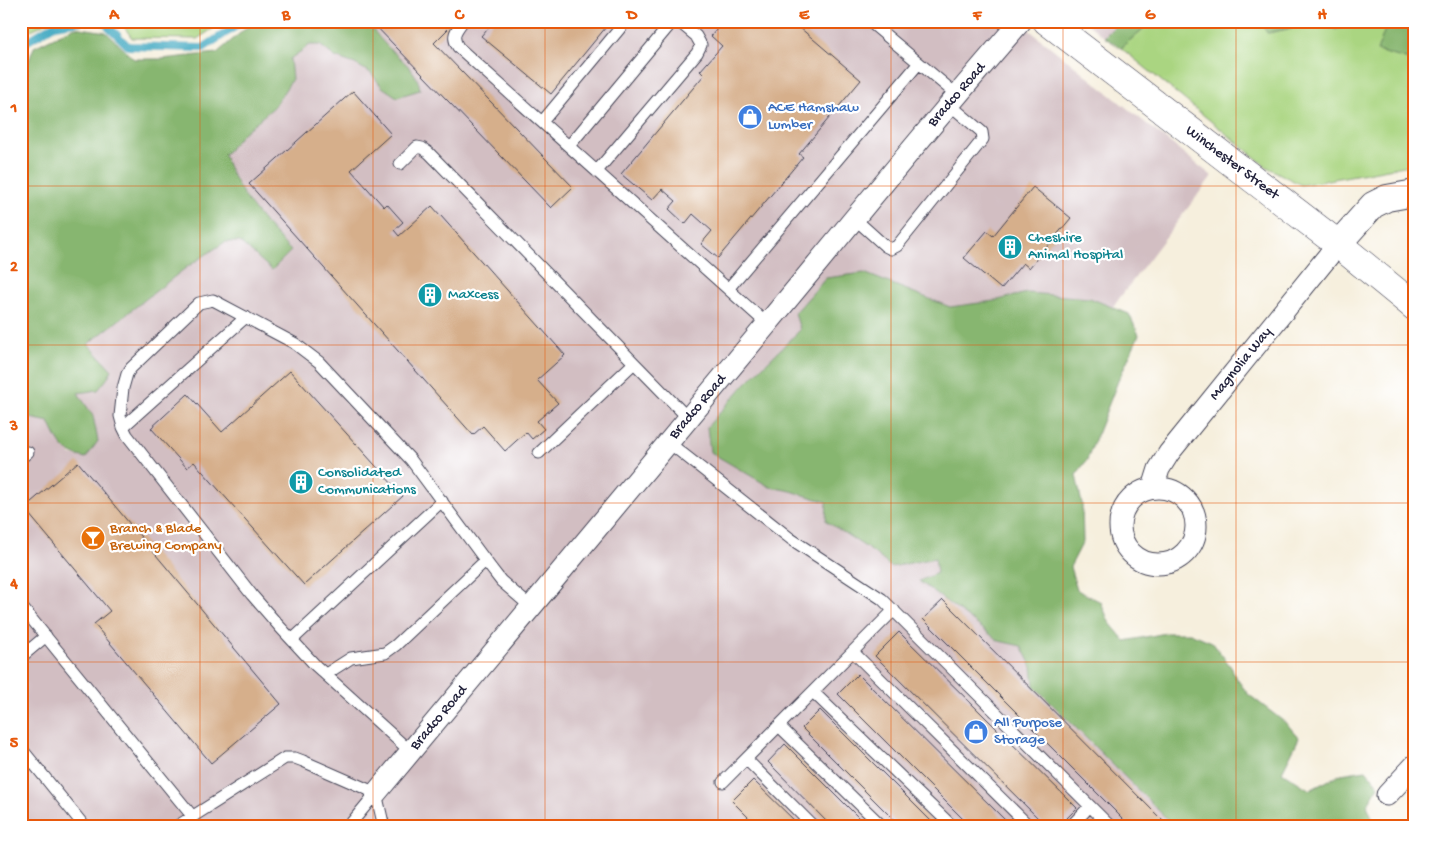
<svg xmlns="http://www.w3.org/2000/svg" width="1436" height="848" viewBox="0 0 1436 848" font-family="'Gochi Hand',sans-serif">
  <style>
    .industrial { fill: #d2bec2 }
    .green { fill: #aad581; stroke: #667c5e }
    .forest { fill: #87b66f; stroke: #546c55 }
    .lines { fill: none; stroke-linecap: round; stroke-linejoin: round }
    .stream { stroke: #41a8c1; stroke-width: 8 }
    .building { fill: #d6af8b }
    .service-casing { stroke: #424153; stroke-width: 13 }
    .minor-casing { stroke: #424153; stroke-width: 23 }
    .tertiary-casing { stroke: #424153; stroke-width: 28 }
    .primary-casing { stroke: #424153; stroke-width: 29 }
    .service { stroke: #fff; stroke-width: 11 }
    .minor { stroke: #fff; stroke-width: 21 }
    .tertiary { stroke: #fff; stroke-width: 26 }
    .primary { stroke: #fff; stroke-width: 28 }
    .grid { fill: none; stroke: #e8590c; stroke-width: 1; stroke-opacity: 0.55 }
    .labels { text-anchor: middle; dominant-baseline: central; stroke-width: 4.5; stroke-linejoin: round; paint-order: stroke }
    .street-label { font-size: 15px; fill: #22223b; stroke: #fff }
    .shop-label { font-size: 15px; fill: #366cbe; stroke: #fff; text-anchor: start }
    .culture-label { font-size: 15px; fill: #0d838f; stroke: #fff; text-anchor: start }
    .food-label { font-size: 15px; fill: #c56008; stroke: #fff; text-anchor: start }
    .neatline { fill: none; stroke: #e8590c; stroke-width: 2 }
    .grid-label { font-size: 16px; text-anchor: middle; font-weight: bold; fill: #e8590c }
  </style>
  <rect width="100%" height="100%" fill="#fff"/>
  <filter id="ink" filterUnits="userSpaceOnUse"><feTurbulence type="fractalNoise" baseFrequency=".02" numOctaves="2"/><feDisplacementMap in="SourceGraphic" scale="10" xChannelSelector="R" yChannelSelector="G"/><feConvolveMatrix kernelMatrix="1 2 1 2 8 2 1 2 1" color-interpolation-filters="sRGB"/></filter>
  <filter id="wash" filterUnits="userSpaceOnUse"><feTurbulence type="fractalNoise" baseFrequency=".0096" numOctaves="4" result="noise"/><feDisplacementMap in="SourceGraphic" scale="20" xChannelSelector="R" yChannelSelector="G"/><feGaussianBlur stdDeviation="1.12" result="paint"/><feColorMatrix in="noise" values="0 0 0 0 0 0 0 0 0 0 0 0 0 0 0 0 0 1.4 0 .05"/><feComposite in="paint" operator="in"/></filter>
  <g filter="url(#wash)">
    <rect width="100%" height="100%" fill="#f6efdd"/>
    <!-- industrial -->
    <path class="industrial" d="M368,21H1018L1212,176L1112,308L1090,298L1027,293L994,301L950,307L915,294L800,330L746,383L707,427L770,487L791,491L827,502L873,552L891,567L935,558L937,573L920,581L999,641L1021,645L1032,667L1034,687L1175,827H21V420L26,417L49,422L56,437L71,455L86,458L93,416L78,393L112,371L88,344L187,267L225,242H240L272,269L291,251L261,219L238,185L228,167L224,155L243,133L274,107L292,79L290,59L310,45H320L335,57L355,64L371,73L382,87L405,62L384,43Z
      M1084,21H1120L1104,37Z"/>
    <!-- green -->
    <path class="green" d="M21,21H50L21,35Z
      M120,21H225L197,39L132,38Z
      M1152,21H1207L1214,29L1235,21H1260L1268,33L1302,26H1321L1336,29L1362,23L1363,21H1388L1378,51L1406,59L1415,67V164L1301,185L1267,167L1121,48Z"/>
    <!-- forest -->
    <path class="forest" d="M254,21H368C373,29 378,37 385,44C398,58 418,69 420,90L397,97L382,87L371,73L355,64L335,57L320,45H310L290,59L292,79L274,107L243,133L224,155C237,193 264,223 291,251L272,270L240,242H225L187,267L88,344L112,370L107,379L98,390L78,393L93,416L98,441L86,458C62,453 59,443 49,422L26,417L21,420V82L34,47L75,27L106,32L134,59H162L217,53Z
      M1120,21H1152L1121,48L1104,37Z
      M1260,21H1363L1362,23L1336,29L1321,26H1302L1267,33Z
      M1388,21H1415V67L1406,59L1377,51Z
      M864,273L950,307L994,301L1027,293L1090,298L1129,314L1139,335L1118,381L1087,460L1076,475L1082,504L1083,542L1070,567L1077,590L1101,602L1109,622L1125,641L1166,633H1190L1212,642L1231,667L1237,679L1248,694L1287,724L1299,738L1282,772L1310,790L1341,774L1366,770L1379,786L1367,805L1376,827H1175L1034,686L1032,667L1021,646L999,641L919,581L937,573L935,558L891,567L873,552L826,521L827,502L791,491L770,487L710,452L707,427L746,383L800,330L795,313L826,278Z"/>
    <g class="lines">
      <!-- stream -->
      <path class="stream" d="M103,21L128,46L203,48L244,21
        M21,53L26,42L54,25L80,21"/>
    </g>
    <g id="blocks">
      <!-- building -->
      <path class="building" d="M371,21H451L449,23L451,26L434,43L573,187L551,208Z
        M494,21H611L551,94L481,36Z
        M707,21H792L861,80L799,154L803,157L718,258L701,244L712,231L693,214L685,224L669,209L676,201L662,189L652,200L621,174L704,75L700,71L722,46L711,36L717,29Z
        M353,91L391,134L351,170L384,207L387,204L403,222L394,230L399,236L432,206L565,355L537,380L558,403L537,421L544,429L532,439L526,432L505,451L483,426L473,435L249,184Z
        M1033,187L1071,218L1029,268L1023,263L1001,289L964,258L987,231L993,236Z
        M290,371L403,496L304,585L194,462L187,468L151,428L188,394L222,432Z
        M78,462L281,704L211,763L94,624L110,611L24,508Z
        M943,600L1169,827H1131L923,619Z
        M899,632L1077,808L1058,827H1047L875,656Z
        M858,674L1012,827H971L838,694Z
        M820,710L937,827H901L802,728Z
        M785,744L868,827H832L768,762Z
        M753,780L801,827H758L732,801Z"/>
    </g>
  </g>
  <g filter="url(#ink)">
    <use href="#blocks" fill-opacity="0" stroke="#424153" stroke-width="1"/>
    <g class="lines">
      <defs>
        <path id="service" d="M463,21C456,30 451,36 458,47L767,324
          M869,21L957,95
          M542,122L626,21
          M569,146L673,21
          M400,164L417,147L422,148L429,153L688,418
          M597,171L697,53L701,45L696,36L678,21
          M854,218L885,246L891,249L897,246L983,139L982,132L949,104
          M728,289L919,63
          M123,427L246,317
          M668,442L791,539L882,599L1111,827
          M539,453L634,363
          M21,458L28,452
          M21,606L193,817
          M292,640L442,501
          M853,652L1030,827
          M21,657L46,636
          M326,674L351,658L385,653L396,645L485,561
          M813,692L953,827
          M779,726L883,827
          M21,748L85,827
          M411,752L316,666L279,626L252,595L127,435L123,427L120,416L123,388L127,374L131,368L199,303L213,300L294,343L319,362L411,460L491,568L501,581L531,607
          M746,759L814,827
          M723,782L894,610
          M376,793L384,827
          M176,827L285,758H295L303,761L376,793
          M348,827L376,793
          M1070,827L1090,806"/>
        <path id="minor" d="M1153,488L1159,469L1169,453L1338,244
          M1120 526a38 38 0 1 1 76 0a38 38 0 1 1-76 0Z
          M376,793C507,637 638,481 768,323C852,222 934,120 1021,21
          M1387,795L1415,765"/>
        <path id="tertiary" d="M1338,244L1373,205L1387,198L1415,193"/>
        <path id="primary" d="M1047,21L1338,244L1415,307"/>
      </defs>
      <!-- service casing -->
      <use href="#service" class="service-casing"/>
      <!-- minor casing -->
      <use href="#minor" class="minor-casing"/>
      <!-- tertiary casing -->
      <use href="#tertiary" class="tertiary-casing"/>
      <!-- primary casing -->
      <use href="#primary" class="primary-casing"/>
      <!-- service -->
      <use href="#service" class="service"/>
      <!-- minor -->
      <use href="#minor" class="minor"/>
      <!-- tertiary -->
      <use href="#tertiary" class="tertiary"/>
      <!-- primary -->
      <use href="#primary" class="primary"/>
    </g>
  </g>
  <!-- grid -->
  <path class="grid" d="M200,21V827M373,21V827M545,21V827M718,21V827M891,21V827M1063,21V827M1236,21V827M21,186H1415M21,345H1415M21,503H1415M21,662H1415"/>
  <!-- icons -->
  <defs>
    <symbol id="shop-disc" viewBox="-11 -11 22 22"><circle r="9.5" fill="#3f7fe0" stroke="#fff"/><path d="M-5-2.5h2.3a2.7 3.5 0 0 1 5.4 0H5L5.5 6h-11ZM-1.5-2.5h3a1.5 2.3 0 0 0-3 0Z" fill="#fff"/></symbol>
    <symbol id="building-disc" viewBox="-11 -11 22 22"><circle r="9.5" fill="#0f9aa8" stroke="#fff"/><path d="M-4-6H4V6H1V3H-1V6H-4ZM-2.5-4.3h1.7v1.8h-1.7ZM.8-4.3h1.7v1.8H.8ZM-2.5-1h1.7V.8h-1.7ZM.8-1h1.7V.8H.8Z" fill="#fff"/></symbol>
    <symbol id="bar-disc" viewBox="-11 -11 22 22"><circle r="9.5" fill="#e8710a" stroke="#fff"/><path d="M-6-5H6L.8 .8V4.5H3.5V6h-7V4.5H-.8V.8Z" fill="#fff"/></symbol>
  </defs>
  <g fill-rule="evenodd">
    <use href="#shop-disc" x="736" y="103" width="28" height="28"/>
    <use href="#building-disc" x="996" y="233" width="28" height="28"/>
    <use href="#building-disc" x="416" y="281" width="28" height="28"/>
    <use href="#building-disc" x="287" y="468" width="28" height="28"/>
    <use href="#bar-disc" x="79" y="524" width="28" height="28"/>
    <use href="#shop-disc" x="962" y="718" width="28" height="28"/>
  </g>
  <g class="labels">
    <!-- street labels -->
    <g class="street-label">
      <text transform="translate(957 95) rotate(-49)">Bradco Road</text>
      <text transform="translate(1232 163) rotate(37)">Winchester Street</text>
      <text transform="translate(1241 364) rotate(-51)">Magnolia Way</text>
      <text transform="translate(698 407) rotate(-50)">Bradco Road</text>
      <text transform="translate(439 718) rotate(-50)">Bradco Road</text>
    </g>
    <!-- shop labels -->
    <g class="shop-label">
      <text x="768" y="108">ACE Hamshaw<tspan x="768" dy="17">Lumber</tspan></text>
      <text x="994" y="723">All Purpose<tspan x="994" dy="17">Storage</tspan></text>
    </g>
    <!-- culture labels -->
    <g class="culture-label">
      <text x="1028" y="238">Cheshire<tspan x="1028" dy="17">Animal Hospital</tspan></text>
      <text x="448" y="295">Maxcess</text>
      <text x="318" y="473">Consolidated<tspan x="318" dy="17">Communications</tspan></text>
    </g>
    <!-- food labels -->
    <g class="food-label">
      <text x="110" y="529">Branch &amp; Blade<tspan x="110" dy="17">Brewing Company</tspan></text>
    </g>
  </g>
  <!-- margin -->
  <rect width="1436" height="848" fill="none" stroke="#fff" stroke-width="55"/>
  <rect x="28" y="28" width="1380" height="792" class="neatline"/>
  <g class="grid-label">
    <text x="114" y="19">A</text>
    <text x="286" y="19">B</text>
    <text x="459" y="19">C</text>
    <text x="632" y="19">D</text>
    <text x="804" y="19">E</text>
    <text x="977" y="19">F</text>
    <text x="1150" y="19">G</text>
    <text x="1322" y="19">H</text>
    <text x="14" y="112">1</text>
    <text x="14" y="271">2</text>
    <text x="14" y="430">3</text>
    <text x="14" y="588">4</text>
    <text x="14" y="747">5</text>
  </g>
</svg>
